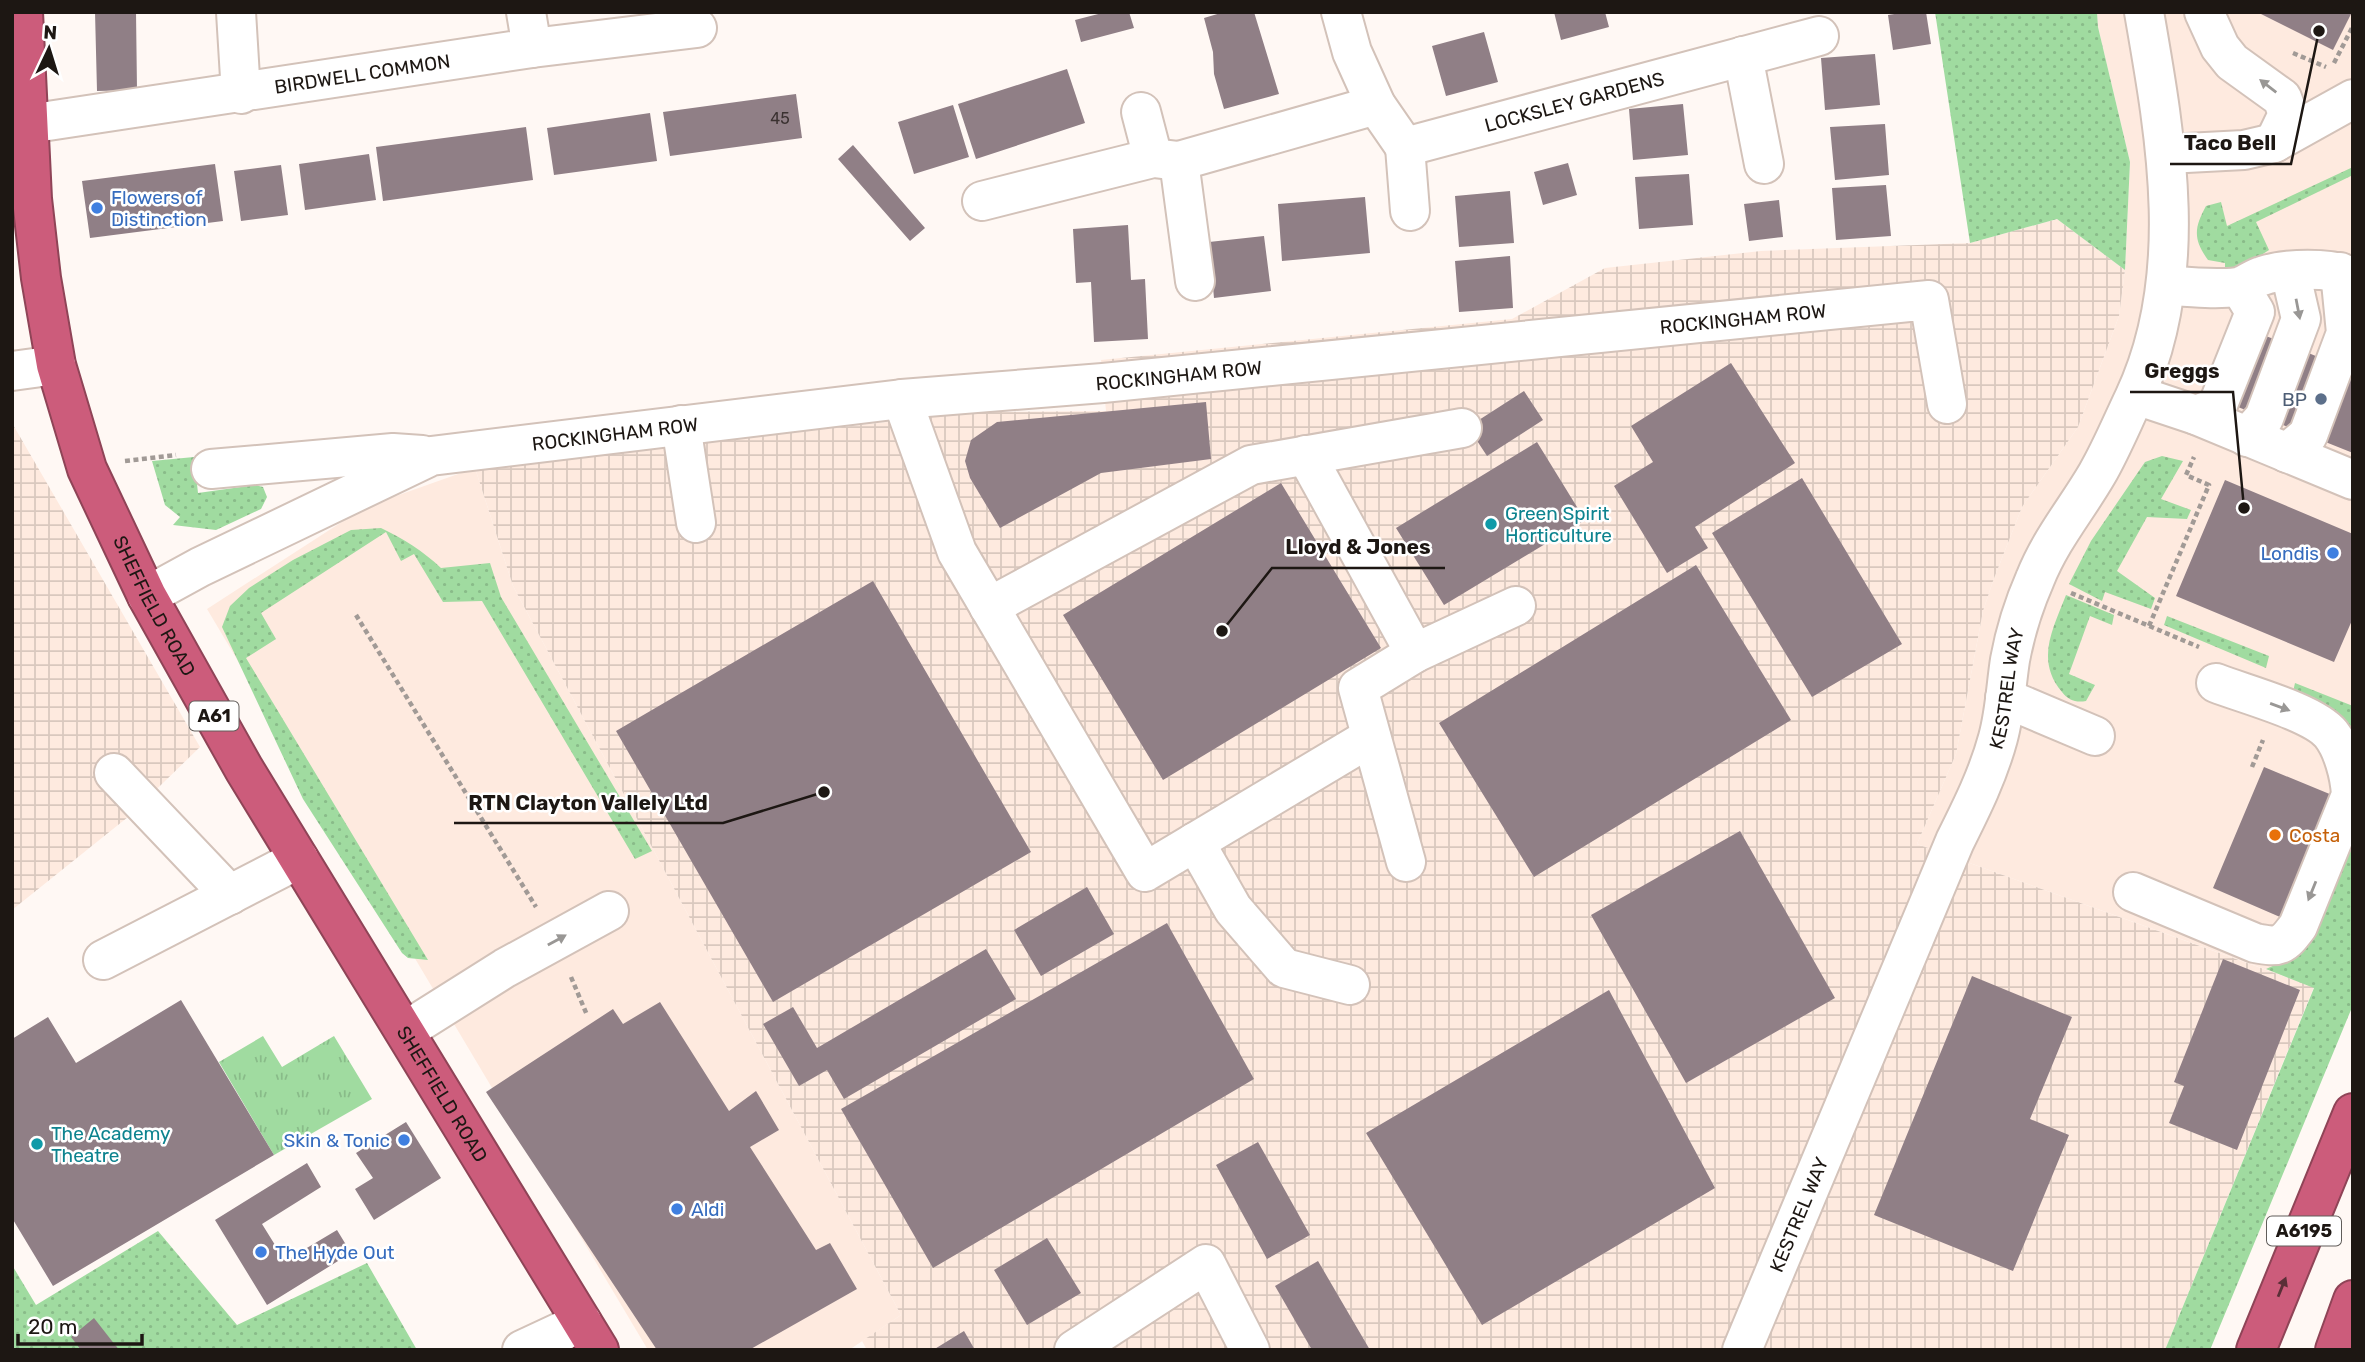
<svg xmlns="http://www.w3.org/2000/svg" width="2365" height="1362" viewBox="0 0 2365 1362" font-family="Rubik,sans-serif">
  <style>
    .built { fill: #feeadf }
    .industrial { fill: url(#industrial-grid) }
    .grass { fill: url(#grass-dots) }
    .park { fill: url(#park-tufts) }
    .building { fill: #907f86 }
    .lines { fill: none; stroke-linecap: round; stroke-linejoin: round }
    .minor-casing { stroke: #d3c2b9; stroke-width: 42 }
    .highway-casing { stroke: #8f4457; stroke-width: 42 }
    .path { stroke: #a19a96; stroke-width: 4.5; stroke-dasharray: 5 3.5; stroke-linecap: butt }
    .minor { stroke: #fff; stroke-width: 38 }
    .highway { stroke: #cc5c7b; stroke-width: 38 }
    .oneway { fill: #999795 }
    .oneway2 { fill: #5a2f37 }
    .shop-dot { fill: #3f7fe0; stroke: #fff; stroke-width: 2.5 }
    .service-dot { fill: #5c6f8a; stroke: #fff; stroke-width: 2.5 }
    .culture-dot { fill: #0f9aa8; stroke: #fff; stroke-width: 2.5 }
    .food-dot { fill: #e8710a; stroke: #fff; stroke-width: 2.5 }
    .labels { text-anchor: middle; dominant-baseline: central; stroke-width: 5; stroke-linejoin: round; paint-order: stroke }
    .number-label { font-size: 16px; fill: #3a3130 }
    .shield { fill: #fff; stroke: #615d5a; stroke-width: 2 }
    .shield-label { font-size: 18px; font-weight: bold; fill: #1d1713 }
    .street-label { font-size: 19px; fill: #1d1713; stroke: #fff }
    .shop-label { font-size: 19px; fill: #366cbe; stroke: #fff; text-anchor: start }
    .service-label { font-size: 19px; fill: #4e5e75; stroke: #fff; text-anchor: end }
    .culture-label { font-size: 19px; fill: #0d838f; stroke: #fff; text-anchor: start }
    .food-label { font-size: 19px; fill: #c56008; stroke: #fff; text-anchor: start }
    .leader { fill: none; stroke: #1d1713; stroke-width: 2.5 }
    .callout-dot { fill: #1d1713; stroke: #fff; stroke-width: 2.5 }
    .callout-label { font-size: 21px; text-anchor: middle; font-weight: bold; fill: #1d1713; stroke: #fff; stroke-width: 5; stroke-linejoin: round; paint-order: stroke }
  </style>
  <defs>
    <pattern id="industrial-grid" width="8" height="8" patternUnits="userSpaceOnUse" patternTransform="scale(1.75)"><rect width="8" height="8" fill="#feeadf"/><path d="M0 4h8M4 0v8" fill="none" stroke="#d9c8be"/></pattern>
    <pattern id="grass-dots" width="8" height="8" patternUnits="userSpaceOnUse" patternTransform="scale(1.75)"><rect width="8" height="8" fill="#a0dba0"/><path d="M2 2h.1M6 6h.1" fill="none" stroke="#89bb89" stroke-width="1.8" stroke-linecap="round"/></pattern>
    <pattern id="park-tufts" width="24" height="20" patternUnits="userSpaceOnUse" patternTransform="scale(1.75)"><rect width="24" height="20" fill="#a0dba0"/><path d="M3 7l-1-3M5 7V3M7 7l1-3M15 17l-1-3M17 17v-4M19 17l1-3" fill="none" stroke="#89bb89"/></pattern>
  </defs>
  <rect width="100%" height="100%" fill="#fff8f4"/>
  <!-- built -->
  <path class="built" d="M2097,12H2353V1001L1917,844L1956,754L1983,611L1993,581L2022,507L2078,427L2119,316L2125,270L2130,162L2098,27Z
    M475,468L513,586L901,1315L849,1350H648L207,609L365,507Z"/>
  <!-- industrial -->
  <path class="industrial" d="M2057,219L2125,270L2119,316L2078,427L2022,507L1993,581L1983,611L1956,754L1917,844L2314,987L2165,1350H867L862,1341L901,1315L513,586L475,468L976,412L1106,411L1101,360L1512,319L1605,268L1761,251L1970,243Z
    M12,423L200,747L128,817L12,910Z"/>
  <!-- grass -->
  <path class="grass" d="M1935,12H2097L2098,27L2130,162L2125,270L2057,219L1970,243Z
    M2353,167V175L2256,222L2269,250L2231,275L2225,274V263L2208,260C2193,239 2194,228 2206,206L2221,202L2227,226Z
    M2162,456L2183,461L2161,499L2191,510L2187,519L2147,517L2117,571L2155,598L2151,609L2105,592L2102,601L2069,584L2091,541L2145,462Z
    M194,457L198,493L255,485L263,487L267,497L261,509L216,530L173,525L180,517L165,505L152,461Z
    M381,528C404,539 423,551 441,568L490,563L501,597L652,851L635,859L482,601L443,602L414,554L401,561L386,532L261,613L276,639L246,658L428,960L408,958L402,953L303,799L222,627L230,606L249,588L293,560L351,530Z
    M2066,595L2114,615L2112,625L2090,616L2069,674L2095,685L2086,701C2076,703 2068,700 2062,692C2035,660 2053,629 2066,595Z
    M2167,616L2269,656L2266,668L2164,625Z
    M2295,683L2353,706V755L2292,696Z
    M2353,821V1005L2210,1350H2165L2314,988L2266,969L2297,955Z
    M158,1231L237,1325L367,1263L417,1350H12V1265L36,1305Z"/>
  <!-- park -->
  <path class="park" d="M263,1036L282,1067L334,1036L372,1099L274,1155L219,1062Z"/>
  <!-- building -->
  <path class="building" d="M95,12H136L137,90L97,91Z
    M1106,12H1129L1134,28L1081,42L1075,20Z
    M1224,12H1254L1279,94L1224,109L1214,74L1213,52L1204,18Z
    M1554,12H1605L1609,27L1561,40Z
    M1907,12H1926L1931,44L1893,50L1888,15Z
    M2257,12H2352L2333,50Z
    M1484,32L1498,82L1446,96L1432,46Z
    M1875,54L1880,105L1825,110L1821,58Z
    M1067,69L1085,123L976,159L958,104Z
    M796,94L802,138L670,156L663,112Z
    M1683,104L1688,155L1633,160L1629,109Z
    M953,105L969,157L914,174L898,122Z
    M650,113L657,161L554,175L547,128Z
    M1885,124L1889,175L1835,180L1830,127Z
    M526,127L533,180L383,201L376,147Z
    M853,145L925,228L910,241L838,159Z
    M369,154L376,200L305,210L299,164Z
    M1568,163L1577,195L1543,205L1534,172Z
    M215,164L223,221L90,238L82,181Z
    M281,165L288,215L241,221L234,171Z
    M1689,174L1693,225L1639,229L1635,177Z
    M1886,185L1891,236L1836,240L1832,188Z
    M1510,191L1514,243L1459,247L1455,196Z
    M1365,197L1370,253L1282,261L1278,204Z
    M1779,200L1783,237L1749,241L1744,204Z
    M1128,225L1131,280L1145,279L1148,339L1094,342L1091,282L1076,283L1073,229Z
    M1264,236L1271,291L1214,298L1209,242Z
    M1510,256L1513,308L1459,312L1455,261Z
    M2251,330L2353,371V453L2223,401Z
    M1731,363L1795,463L1695,527L1708,548L1667,573L1614,486L1653,462L1631,426Z
    M1524,391L1543,420L1487,456L1468,427Z
    M1206,402L1211,459L1101,473L1000,528L970,478L965,461L971,440L997,422Z
    M1537,442L1585,520L1444,605L1396,528Z
    M1802,478L1902,644L1812,697L1712,533Z
    M2225,480L2353,534V618L2334,662L2176,596Z
    M1281,483L1381,648L1163,780L1063,615Z
    M1696,565L1791,720L1534,877L1439,723Z
    M873,581L1031,852L773,1002L616,731Z
    M2264,767L2332,795L2298,875L2307,879L2298,901L2288,897L2280,917L2213,888Z
    M1740,831L1835,998L1686,1083L1591,915Z
    M1087,887L1114,934L1041,976L1014,930Z
    M1167,923L1254,1079L933,1268L841,1109Z
    M986,949L1016,999L844,1099L827,1070L799,1086L763,1024L793,1007L817,1048Z
    M2223,959L2300,990L2237,1150L2169,1123L2184,1086L2174,1082Z
    M1972,976L2072,1017L2030,1119L2069,1135L2013,1271L1874,1215Z
    M1609,990L1715,1188L1482,1325L1366,1133Z
    M181,1000L274,1155L53,1286L12,1218V1039L48,1017L76,1063Z
    M660,1002L729,1111L756,1091L779,1130L750,1147L816,1250L830,1243L857,1289L749,1350H657L486,1092L613,1009L623,1024Z
    M406,1122L441,1178L374,1220L355,1189L373,1178L356,1153Z
    M1258,1142L1310,1235L1267,1259L1216,1165Z
    M307,1163L321,1187L262,1224L285,1261L337,1230L351,1253L267,1305L215,1220Z
    M1047,1238L1081,1293L1027,1325L994,1270Z
    M1318,1261L1370,1350H1312L1275,1286Z
    M94,1318L119,1350H81L71,1337Z
    M964,1331L975,1350H933Z"/>
  <g class="lines">
    <defs>
      <g id="minor">
        <path d="M236,12L241,94"/>
        <path d="M526,12L532,48"/>
        <path id="s1" d="M1341,12L1352,52L1376,105L1405,147L1819,36"/>
        <path d="M2204,12L2220,47L2232,62L2282,98L2288,114L2274,143"/>
        <path d="M1743,56L1764,164"/>
        <path d="M1141,112L1153,158"/>
        <path id="s2" d="M28,124L532,48L697,28"/>
        <path d="M1405,147L1410,211"/>
        <path d="M2167,154L2244,150L2274,143L2353,99"/>
        <path d="M982,201L1153,158L1179,161"/>
        <path d="M1195,281L1179,161L1376,105"/>
        <path d="M2166,285C2189,287 2214,290 2237,287C2246,286 2253,278 2262,276C2285,268 2331,267 2353,277"/>
        <path d="M12,371L56,365"/>
        <path d="M2136,395L2196,415L2353,480"/>
        <path d="M902,399L957,552L1145,872L1371,737"/>
        <path d="M2196,415L2217,407L2255,312L2240,287"/>
        <path d="M681,425L696,523"/>
        <path d="M2247,437L2264,418L2301,319L2290,271"/>
        <path d="M2287,453L2308,435L2346,333L2340,272"/>
        <path d="M1306,455L1415,653"/>
        <path d="M211,469L393,453L422,455"/>
        <path id="s3" d="M147,596L200,567L431,456L902,399L1103,383L1929,300L1947,404"/>
        <path d="M989,607L1251,465L1462,428"/>
        <path d="M2005,698L2095,736"/>
        <path d="M114,773L230,895"/>
        <path d="M1195,842L1233,909L1284,968L1350,985"/>
        <path d="M1406,862L1358,688L1415,653L1516,606"/>
        <path d="M2133,892L2255,943C2280,948 2283,946 2298,926L2351,795C2350,776 2343,749 2331,734C2313,712 2244,694 2216,683"/>
        <path d="M103,960L299,859"/>
        <path d="M405,1031L505,968L609,911"/>
        <path d="M522,1350L582,1322"/>
        <path d="M1074,1350L1206,1264L1250,1350"/>
        <path id="s4" d="M1742,1350L1955,841C1972,807 1988,775 1998,738C2005,713 2006,686 2010,660C2015,633 2024,604 2035,579C2051,539 2076,510 2097,474C2111,450 2122,423 2134,398C2191,277 2166,138 2144,12"/>
      </g>
      <g id="highway">
        <path id="s5" d="M23,12L32,199L41,278L56,365L87,469L147,596L244,769L599,1350"/>
        <path d="M2256,1350L2353,1113"/>
        <path d="M2335,1350L2353,1300"/>
      </g>
    </defs>
    <!-- minor casing -->
    <use href="#minor" class="minor-casing"/>
    <!-- highway casing -->
    <use href="#highway" class="highway-casing"/>
    <!-- path -->
    <path class="path" d="M2293,53L2326,67
      M2334,63L2353,26
      M125,461L176,455
      M2071,593L2199,647
      M356,615L536,907
      M2149,626L2209,485L2186,475L2194,457
      M2252,767L2263,740
      M571,977L587,1015"/>
    <!-- minor -->
    <use href="#minor" class="minor"/>
    <!-- highway -->
    <use href="#highway" class="highway"/>
  </g>
  <!-- one-way arrows -->
  <defs><path id="oneway-solid" d="M-6-.8H1V-3.2L6.5 0L1 3.2V.8H-6Z" transform="scale(1.75)"/></defs>
  <g class="oneway">
    <use href="#oneway-solid" transform="translate(2268 86) rotate(-142)"/>
    <use href="#oneway-solid" transform="translate(2298 309) rotate(79)"/>
    <use href="#oneway-solid" transform="translate(2280 707) rotate(20)"/>
    <use href="#oneway-solid" transform="translate(2312 891) rotate(112)"/>
    <use href="#oneway-solid" transform="translate(557 940) rotate(-29)"/>
  </g>
  <use class="oneway2" href="#oneway-solid" transform="translate(2282 1287) rotate(-68)"/>
  <!-- markers -->
  <g class="shop-dot">
    <circle cx="97" cy="208" r="7"/>
    <circle cx="2333" cy="553" r="7"/>
    <circle cx="404" cy="1140" r="7"/>
    <circle cx="677" cy="1209" r="7"/>
    <circle cx="261" cy="1252" r="7"/>
  </g>
  <circle class="service-dot" cx="2321" cy="399" r="7"/>
  <g class="culture-dot">
    <circle cx="1491" cy="524" r="7"/>
    <circle cx="37" cy="1144" r="7"/>
  </g>
  <circle class="food-dot" cx="2275" cy="835" r="7"/>
  <g class="labels">
    <!-- number labels -->
    <g class="number-label">
      <text x="780" y="118">45</text>
    </g>
    <!-- shield labels -->
    <g class="shield">
      <rect x="189.5" y="701.5" width="49" height="29" rx="5"/>
      <rect x="2267" y="1216.5" width="74" height="29" rx="5"/>
    </g>
    <g class="shield-label">
      <text x="214" y="716">A61</text>
      <text x="2304" y="1231">A6195</text>
    </g>
    <!-- street labels -->
    <g class="street-label">
      <text stroke="none"><textPath href="#s2" startOffset="338">BIRDWELL COMMON</textPath></text>
      <text stroke="none"><textPath href="#s1" startOffset="326">LOCKSLEY GARDENS</textPath></text>
      <text stroke="none"><textPath href="#s3" startOffset="1636">ROCKINGHAM ROW</textPath></text>
      <text stroke="none"><textPath href="#s3" startOffset="1069">ROCKINGHAM ROW</textPath></text>
      <text stroke="none"><textPath href="#s3" startOffset="502">ROCKINGHAM ROW</textPath></text>
      <text stroke="none"><textPath href="#s5" startOffset="616">SHEFFIELD ROAD</textPath></text>
      <text stroke="none"><textPath href="#s4" startOffset="714">KESTREL WAY</textPath></text>
      <text stroke="none"><textPath href="#s5" startOffset="1183">SHEFFIELD ROAD</textPath></text>
      <text stroke="none"><textPath href="#s4" startOffset="147">KESTREL WAY</textPath></text>
    </g>
    <!-- shop labels -->
    <g class="shop-label">
      <text x="111" y="197">Flowers of<tspan x="111" dy="22">Distinction</tspan></text>
      <text x="2319" y="553" text-anchor="end">Londis</text>
      <text x="390" y="1140" text-anchor="end">Skin &amp; Tonic</text>
      <text x="691" y="1209">Aldi</text>
      <text x="275" y="1252">The Hyde Out</text>
    </g>
    <!-- service labels -->
    <g class="service-label">
      <text x="2307" y="399">BP</text>
    </g>
    <!-- culture labels -->
    <g class="culture-label">
      <text x="1505" y="513">Green Spirit<tspan x="1505" dy="22">Horticulture</tspan></text>
      <text x="51" y="1133">The Academy<tspan x="51" dy="22">Theatre</tspan></text>
    </g>
    <!-- food labels -->
    <g class="food-label">
      <text x="2289" y="835">Costa</text>
    </g>
  </g>
  <!-- callouts -->
  <path class="leader" d="M2319 31L2291 164H2170M2244 508L2233 392H2130M1222 631L1272 568H1445M824 792L723 823H454"/>
  <g class="callout-dot">
    <circle cx="2319" cy="31" r="7"/>
    <circle cx="2244" cy="508" r="7"/>
    <circle cx="1222" cy="631" r="7"/>
    <circle cx="824" cy="792" r="7"/>
  </g>
  <g class="callout-label">
    <text x="2230" y="150">Taco Bell</text>
    <text x="2182" y="378">Greggs</text>
    <text x="1358" y="554">Lloyd &amp; Jones</text>
    <text x="588" y="810">RTN Clayton Vallely Ltd</text>
  </g>
  <!-- border -->
  <rect width="2365" height="1362" fill="none" stroke="#1d1713" stroke-width="28"/>
  <!-- north arrow -->
  <g transform="translate(49 49) rotate(4)" stroke="#ffffff" stroke-width="5" paint-order="stroke">
  <path d="M0-5L12 26L0 18L-12 26Z" fill="#1d1713"/>
  <text y="-10" font-size="19" font-weight="bold" text-anchor="middle" fill="#1d1713">N</text>
  </g>
  <!-- scale -->
  <path d="M18 1334v10h124v-10" fill="none" stroke="#1d1713" stroke-width="3.5"/>
  <text x="28" y="1334" font-size="21" fill="#1d1713" stroke="#ffffff" stroke-width="5" paint-order="stroke">20 m</text>
</svg>
